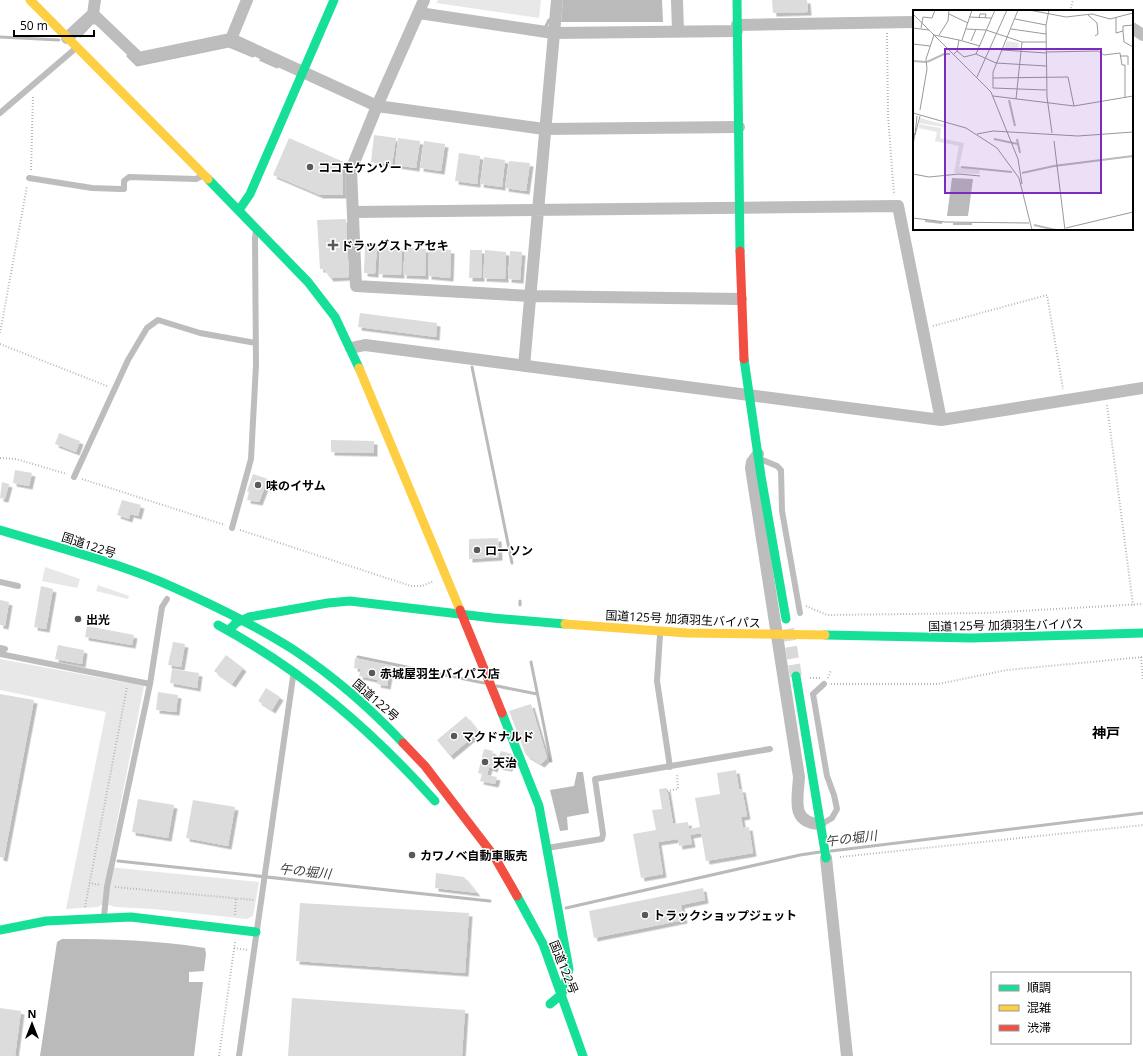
<svg xmlns="http://www.w3.org/2000/svg" width="1143" height="1056" viewBox="0 0 1143 1056" font-family="'Open Sans','Noto Sans JP',sans-serif">
  <style>
    .green { fill: #e8e8e8 }
    .water { fill: #bababa }
    .lines { fill: none; stroke-linecap: round; stroke-linejoin: round }
    .stream { stroke: #bababa; stroke-width: 3 }
    .building { fill: #dcdcdc; filter: url(#shadow) }
    .street-tunnel { stroke: #d9d9d9; stroke-width: 12; stroke-dasharray: 12 6; stroke-linecap: butt }
    .path { stroke: #b8b8b8; stroke-width: 2; stroke-dasharray: 1 2; stroke-linecap: butt }
    .lane { stroke: #bdbdbd; stroke-width: 6 }
    .street { stroke: #bdbdbd; stroke-width: 12 }
    .fast { stroke: #16e098; stroke-width: 9 }
    .slow { stroke: #ffcf43; stroke-width: 9 }
    .jam { stroke: #f24e42; stroke-width: 9 }
    .poi-dot { fill: #595959; stroke: #fff; stroke-width: 1.5 }
    .labels { text-anchor: middle; dominant-baseline: central; stroke-width: 3; stroke-linejoin: round; paint-order: stroke }
    .poi-label { font-size: 12px; font-weight: bold; fill: #000; stroke: #fff; text-anchor: start }
    .street-label { font-size: 12px; fill: #000; stroke: #fff }
    .water-label { font-size: 13px; font-style: italic; fill: #3e3e3e; stroke: #fff }
    .quarter-label { font-size: 14px; font-weight: bold; fill: #000; stroke: #fff }
    .inset-river { fill: none; stroke: #bababa; stroke-width: 2 }
    .inset-road { fill: none; stroke: #999; stroke-width: 1 }
    .view { fill: #7b2cbf; fill-opacity: 0.15; stroke: #7b2cbf; stroke-width: 2 }
    .inset-edge { fill: none; stroke: #000; stroke-width: 2 }
  </style>
  <defs>
    <filter id="shadow"><feDropShadow dx="3.5" dy="3.5" stdDeviation="0" flood-color="#0004"/></filter>
  </defs>
  <rect width="100%" height="100%" fill="#fff"/>
  <!-- green -->
  <path class="green" d="M438,0H541L539,18L436,3Z
    M45,567L80,579L77,588L42,581Z
    M98,585L129,596L128,599L96,591Z
    M0,659L144,686L108,867L259,882L253,916L247,919L153,909L115,907L110,905H101L98,907L66,909L106,712L0,690Z"/>
  <!-- water -->
  <path class="water" d="M563,0H662L663,22H561Z
    M577,772H583L589,813L567,817L568,830L560,831L550,790L574,786Z
    M62,939C110,939 157,940 205,948L206,954L204,971L189,972V982H203L194,1056H40L57,942Z"/>
  <g class="lines">
    <!-- stream -->
    <path class="stream" d="M546,26L549,20
      M80,36L92,23H96
      M0,37L59,40
      M128,56L137,65L229,46L253,56
      M261,60L277,67
      M472,367L512,563
      M520,601V605
      M358,657L484,683
      M531,662L551,761
      M497,686L537,694
      M831,851L1143,813
      M118,861L490,901
      M566,908L800,855L820,852"/>
  </g>
  <!-- building -->
  <path class="building" d="M772,0H807L808,12L773,13Z
    M374,135L396,138L392,165L371,162Z
    M289,138L346,163L342,171L343,195H320L273,175Z
    M398,138L420,141L416,168L395,165Z
    M424,141L445,144L441,171L420,168Z
    M459,153L480,156L477,184L455,181Z
    M484,157L505,160L502,187L480,184Z
    M509,161L530,163L526,191L505,188Z
    M346,219L349,277L330,278L324,269H320L317,220Z
    M365,246H377L375,274L364,273Z
    M380,247L402,248L401,275L379,274Z
    M405,247L426,249L425,276L403,275Z
    M429,249L451,250L450,278L428,276Z
    M470,250H482L481,278H469Z
    M485,250L506,252L505,279L483,278Z
    M510,251L522,252L520,280L508,279Z
    M360,313L437,323L436,337L358,327Z
    M59,433L80,441L76,452L55,444Z
    M331,440L374,441V453L331,452Z
    M15,470L32,473L29,486L13,483Z
    M253,474L268,479L259,502L247,500L249,492L247,491Z
    M2,482L9,484L5,499L0,498Z
    M122,500L141,505L138,516L130,514L129,519L117,515Z
    M498,538L499,557L469,559V539Z
    M41,586L53,589L46,629L34,627Z
    M0,600L9,602L5,626L0,625Z
    M87,626L134,635L132,645L85,637Z
    M173,642L185,644L181,667L168,665Z
    M58,645L84,650L82,664L55,659Z
    M226,655L243,668L232,684L214,671Z
    M355,658L391,665L387,686L377,684L378,680L359,676L361,669L354,668Z
    M172,669L199,673L197,688L170,683Z
    M266,688L280,697L272,710L258,701Z
    M158,692L178,695L176,712L156,710Z
    M0,694L34,700L4,858L0,857Z
    M531,704L547,758L541,764L526,755L509,711Z
    M466,716L479,732L450,756L437,740Z
    M484,749L493,751L492,755L499,756L501,751L512,754L509,768L498,766L499,761L493,759V762H496L494,769L489,767L487,775L497,777L495,784L480,781L482,774L478,773Z
    M736,770L739,789H742L747,816L741,817L743,828L749,827L753,853L706,861L701,833L690,835L692,844L679,846L678,839L658,842L663,874L641,878L633,834L656,830L652,810L662,809L659,789L667,788L673,824L688,822L689,829L700,827L695,798L720,794L717,773Z
    M138,799L174,805L168,838L132,832Z
    M193,800L235,807L228,846L186,838Z
    M436,873L464,877L477,893L435,888Z
    M703,888L705,900L681,905L684,920L594,938L589,911Z
    M300,903L469,913L465,973L296,961Z
    M292,998L465,1010L462,1056H288Z
    M0,1008L21,1011L15,1056H0Z"/>
  <g class="lines">
    <!-- street-tunnel -->
    <path class="street-tunnel" d="M788,629L796,676"/>
    <!-- path -->
    <path class="path" d="M1070,11L1073,0
      M887,33L888,115L894,195
      M31,170L33,95
      M933,326L1047,295L1063,389
      M0,333L27,186
      M0,344L107,386
      M1107,405L1133,605
      M0,458L16,459L67,474
      M82,479L225,525
      M240,530L411,586H422L434,581
      M806,606L827,615L985,613L1143,604
      M1141,657L1143,681
      M810,678H820
      M828,678L831,670
      M831,684H938L1007,670L1143,657
      M667,791L678,789L677,774
      M840,857L1143,825
      M89,883L101,885
      M115,887L254,900
      M85,907L127,687
      M235,915L236,899
      M234,948L247,950
      M219,1056L235,942"/>
    <!-- lane -->
    <path class="lane" d="M0,113L76,48
      M29,178L92,188L120,189H124V181L129,177L196,179L202,176
      M760,459L777,466L781,470L782,511L800,613
      M74,477L128,360L147,328L158,320L200,333L256,343
      M232,528L251,459L256,365L255,238L256,231
      M0,582L18,586
      M660,635L657,681L670,767
      M0,648L5,649
      M0,654L150,684
      M822,824L832,818L837,809L834,795L827,776L813,694L824,684
      M547,848L602,839L603,834L595,779L770,749
      M104,916L107,887L150,684L162,607L167,599
      M239,1056L293,677"/>
    <!-- street -->
    <path class="street" d="M247,0L231,39L377,106L544,129L739,127
      M424,0L377,106L351,170L356,286L530,296L741,299
      M677,0L678,31
      M419,13L553,33L737,31
      M93,14L139,58L231,39
      M737,25L914,22
      M1132,28L1143,35
      M67,38L93,14L95,0
      M353,212L898,206L941,420
      M351,348L365,345L941,420L1143,388
      M524,366L557,0
      M758,454L752,462L751,468L799,777C798,798 790,823 820,824
      M826,858L847,1056"/>
    <!-- fast -->
    <path class="fast" d="M737,0L740,251
      M208,179L308,282L335,317L359,368
      M239,210L250,194L334,0
      M744,359L761,476L786,619
      M0,530C53,546 108,560 159,581C205,601 252,623 294,650C333,676 371,709 403,743
      M218,625C303,671 370,729 435,801
      M229,630L236,623L249,617L328,603L350,601L493,618L565,624
      M825,635L971,638L1143,633
      M796,676L826,858
      M502,713L539,806L569,969L562,994L550,1004
      M517,896L543,944L583,1056
      M0,930L46,921L131,917L256,932"/>
    <!-- slow -->
    <path class="slow" d="M30,0L208,179
      M359,368L460,610
      M565,624L687,633L825,635"/>
    <!-- jam -->
    <path class="jam" d="M740,251L744,359
      M460,610L502,713
      M403,743L425,766L494,856L517,896"/>
  </g>
  <!-- markers -->
  <g class="poi-dot">
    <circle cx="310" cy="167" r="4"/>
    <path d="M331 239h4v4h4v4h-4v4h-4v-4h-4v-4h4z"/>
    <circle cx="258" cy="485" r="4"/>
    <circle cx="477" cy="550" r="4"/>
    <circle cx="78" cy="619" r="4"/>
    <circle cx="372" cy="673" r="4"/>
    <circle cx="454" cy="736" r="4"/>
    <circle cx="485" cy="762" r="4"/>
    <circle cx="412" cy="855" r="4"/>
    <circle cx="645" cy="915" r="4"/>
  </g>
  <g class="labels">
    <!-- poi labels -->
    <g class="poi-label">
      <text x="318" y="167">ココモケンゾー</text>
      <text x="341" y="245">ドラッグストアセキ</text>
      <text x="266" y="485">味のイサム</text>
      <text x="485" y="550">ローソン</text>
      <text x="86" y="619">出光</text>
      <text x="380" y="673">赤城屋羽生バイパス店</text>
      <text x="462" y="736">マクドナルド</text>
      <text x="493" y="762">天治</text>
      <text x="420" y="855">カワノベ自動車販売</text>
      <text x="653" y="915">トラックショップジェット</text>
    </g>
    <!-- street labels -->
    <g class="street-label">
      <text transform="translate(89 545) rotate(18)">国道122号</text>
      <text transform="translate(683 619) rotate(3)">国道125号 加須羽生バイパス</text>
      <text transform="translate(1006 625) rotate(-1)">国道125号 加須羽生バイパス</text>
      <text transform="translate(376 700) rotate(41)">国道122号</text>
      <text transform="translate(564 967) rotate(68)">国道122号</text>
    </g>
    <!-- water labels -->
    <g class="water-label">
      <text transform="translate(851 838) rotate(-7)">午の堀川</text>
      <text transform="translate(305 871) rotate(6)">午の堀川</text>
    </g>
    <!-- quarter labels -->
    <g class="quarter-label">
      <text x="1106" y="732">神戸</text>
    </g>
  </g>
  <!-- overview -->
  <g transform="translate(913 10)">
    <rect width="220" height="220" fill="#fff"/>
    <path d="M94,31L106,33L105,41L91,39ZM7,108L32,115L31,117L6,113ZM6,114L28,118L27,128L51,133L46,157L67,160L66,164L41,163L46,136L22,131L24,122L6,118Z" fill="#e8e8e8"/>
    <path d="M39,168L60,169L55,206H34Z" fill="#bababa"/>
    <path class="inset-river" d="M0,51L13,52M14,52L31,44H37M96,90L102,116M81,129L105,134M104,129L107,143M48,157L99,162M109,163L141,156L220,146M12,211L29,213M40,214H59M121,215L143,220"/>
    <path class="inset-road" d="M82,0L63,44L83,53L133,56M105,0L80,62V78L133,80M116,0L153,7L179,4L197,9L220,3M0,4L78,82L105,149L109,174M36,4L55,13M175,5L184,13L185,24L182,26M56,7L78,8M203,7V23L210,21V16L220,15M66,8L67,4H73L72,8M102,9L133,15L136,0M133,15L134,87L139,123M0,18L16,20M8,18L10,7L19,8L22,0M53,19L73,20L109,32H133M98,19L133,24M210,21L211,32L220,37M26,25L35,11L36,0M49,30L59,0M58,31L63,19M0,34L17,36M89,40L133,43M44,41L51,47L63,44M133,42L185,41L191,45L207,43L209,55H212V88M41,44L44,41L46,30L67,36M207,46H215V55M64,67L94,0M80,68L155,67L161,96M80,86L161,96L220,86M103,89L109,32M7,100L14,59L13,49L21,25L46,30M0,103L53,118L84,138L106,168L119,220M4,106L2,125L7,106M64,124L80,121L165,126L220,122M141,131L152,220M0,135L2,123M0,164L16,167L46,164L67,166M0,208L32,212L116,213M153,218L220,202"/>
    <path class="view" d="M32,39H188V183H32Z"/>
    <rect width="220" height="220" class="inset-edge"/>
  </g>
  <!-- legend -->
  <rect x="991" y="972" width="140" height="72" fill="#ffffff" stroke="#999999"/>
  <rect x="999" y="985" width="20" height="6" fill="#16e098" stroke="#999999"/>
  <text x="1027" y="992" font-size="12" fill="#000000">順調</text>
  <rect x="999" y="1005" width="20" height="6" fill="#ffcf43" stroke="#999999"/>
  <text x="1027" y="1012" font-size="12" fill="#000000">混雑</text>
  <rect x="999" y="1025" width="20" height="6" fill="#f24e42" stroke="#999999"/>
  <text x="1027" y="1032" font-size="12" fill="#000000">渋滞</text>
  <!-- north arrow -->
  <g transform="translate(32 1024)" stroke="#ffffff" stroke-width="3" paint-order="stroke">
  <path d="M0-3L7 15L0 10L-7 15Z" fill="#000000"/>
  <text y="-6" font-size="11" font-weight="bold" text-anchor="middle" fill="#000000">N</text>
  </g>
  <!-- scale -->
  <path d="M14 30v6h80v-6" fill="none" stroke="#000000" stroke-width="2"/>
  <text x="20" y="30" font-size="12" fill="#000000" stroke="#ffffff" stroke-width="3" paint-order="stroke">50 m</text>
</svg>
